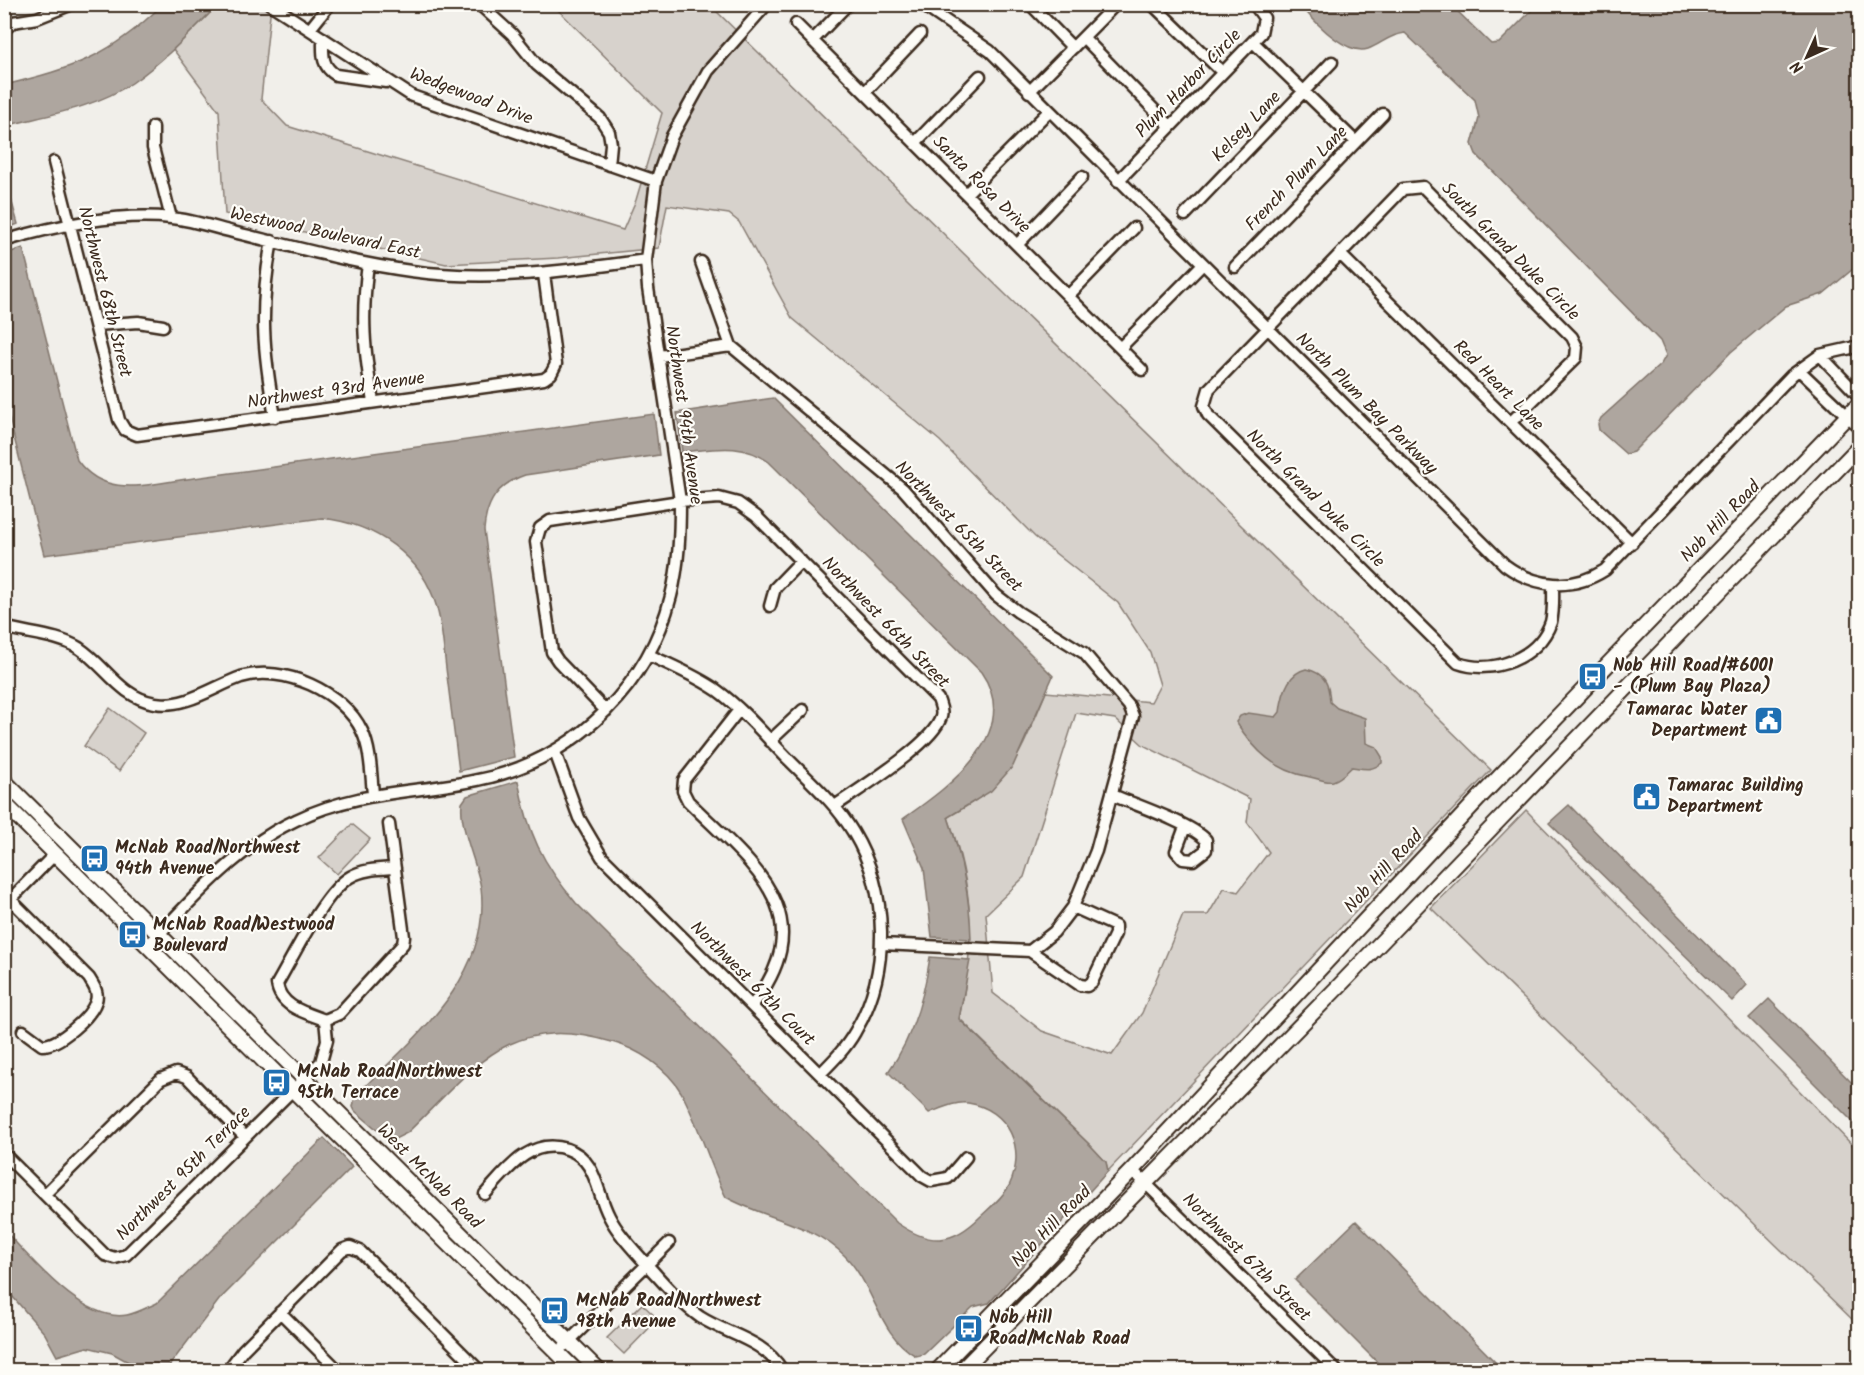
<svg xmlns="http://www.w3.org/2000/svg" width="1864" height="1375" viewBox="0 0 1864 1375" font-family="Kalam,sans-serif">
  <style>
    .green { fill: #d7d2cc; stroke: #897e75; stroke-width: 1.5; fill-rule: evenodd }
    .water { fill: #aea69f; stroke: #80746b; stroke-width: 1.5 }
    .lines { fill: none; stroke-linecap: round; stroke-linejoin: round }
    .minor-casing { stroke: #3b2a1e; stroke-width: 15 }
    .major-casing { stroke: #3b2a1e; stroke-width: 18 }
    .minor { stroke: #fdfcf7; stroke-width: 10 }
    .major { stroke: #fdfcf7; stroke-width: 14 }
    .labels { text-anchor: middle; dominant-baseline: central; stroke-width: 4.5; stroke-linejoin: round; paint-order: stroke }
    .street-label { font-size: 18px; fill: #3b2a1e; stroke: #fdfcf7 }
    .poi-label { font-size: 18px; font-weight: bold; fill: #3b2a1e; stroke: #fdfcf7; text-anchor: start }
  </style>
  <rect width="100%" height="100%" fill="#f1efea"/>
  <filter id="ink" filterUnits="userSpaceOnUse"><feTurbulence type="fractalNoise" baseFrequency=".0167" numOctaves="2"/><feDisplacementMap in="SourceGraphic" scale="12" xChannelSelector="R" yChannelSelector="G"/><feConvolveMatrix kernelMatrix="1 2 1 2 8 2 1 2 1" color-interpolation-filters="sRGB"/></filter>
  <g filter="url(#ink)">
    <!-- green -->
    <path class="green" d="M218,5H271L261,99L287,126L623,230L636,200L662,113L553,5H710L1491,770L1108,1171L1106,1162L1091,1146L959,1018C976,944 974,889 948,817C1013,783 1019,756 1046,692L1151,702L1160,685L1150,652L1118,603L1035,537L940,441L792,318L739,222L729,214L667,205L659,248L558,258L446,264L225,214L219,111L173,49ZM1076,713L1115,719L1143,745L1250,799L1247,822L1269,852L1238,892L1224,888L1208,915H1183L1142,1013L1112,1055L1042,1031L993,993L986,914L1024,877Z
      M110,708L144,733L119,771L84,746Z
      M1526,810L1859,1152V1326L1431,908Z
      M352,824L370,839L337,874L319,858Z
      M642,1304L658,1319L624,1354L607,1338Z"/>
    <!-- water -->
    <path class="water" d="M162,5H218C191,32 164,61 132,83C95,108 47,115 5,126V85C74,68 110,56 162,5Z
      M1300,5H1451L1491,44L1499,43L1537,5H1859V264L1823,294L1786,306L1731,352L1633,452L1626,454L1599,430L1598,424L1601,418L1661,364L1666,355L1660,341L1476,154L1472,144L1479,118L1475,100L1405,33C1388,35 1382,44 1368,49C1346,56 1313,20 1300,5Z
      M4,174L18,224L5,229H4Z
      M23,248L77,460C105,499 146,484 187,479L654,414L659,455L525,475C498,484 486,502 484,530L514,757L459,771C455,740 451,708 447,676C444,654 443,630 437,608C422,555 375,524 322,518L44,555L5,402V254Z
      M773,398L1053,676L1013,766L991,791L948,817C962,858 970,895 971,939L932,937L924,868L903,819C948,787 1024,734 981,672L769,462C742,442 714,449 682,452L677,413Z
      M1306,669C1325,673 1329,684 1330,702L1337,708L1365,718L1366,743L1376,747L1382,757V763C1371,771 1365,769 1352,767C1346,772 1342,778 1333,781C1326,783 1317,778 1310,777C1275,771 1255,751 1236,722L1240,716L1248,713L1276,717L1280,712C1282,695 1288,673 1306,669Z
      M518,781C528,833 542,863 576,903L897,1223C930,1246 952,1245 981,1216C991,1207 1002,1198 1009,1186C1027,1149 1009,1109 968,1103C956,1101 940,1109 929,1113L888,1072C913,1038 924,998 930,957L970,960L959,1019L1091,1146L1106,1162L1108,1171L989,1303L973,1307L924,1354L916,1356C878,1335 875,1286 845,1256C814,1224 763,1218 726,1197C709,1163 699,1125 681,1092C667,1068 638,1049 612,1042C507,1012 476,1067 407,1133L393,1140L386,1137L355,1111L353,1107L355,1096C412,1040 492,978 481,888C477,863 459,827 462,803L467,796Z
      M1569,805L1747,985L1732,1001L1549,823Z
      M1769,999L1859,1090V1128L1749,1018Z
      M324,1138L352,1167L219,1300L166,1370H143L112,1353L87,1347L57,1356L45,1334L5,1288V1231C32,1259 83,1323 127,1315C137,1313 148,1307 157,1303Z
      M1356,1221L1503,1370H1385L1295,1280Z"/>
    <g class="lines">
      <defs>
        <path id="minor" d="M270,4L412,96L656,181
          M479,4L512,34L537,65L600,118L609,132L611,144L609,165
          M921,4L990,51L1505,565C1536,588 1572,591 1605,570L1792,375L1820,355L1860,346
          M1030,4L1073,48
          M1152,4L1222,72
          M796,24L1142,370
          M310,29L330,4
          M4,30L13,22L37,18L72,4
          M323,38C323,54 321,66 336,75L386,82
          M1084,38L1170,126
          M813,40L848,4
          M1253,42L1356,142
          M865,92L920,34
          M1029,92L1116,4
          M153,127V148L171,218
          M915,143L980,76
          M54,162L119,420L125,430L137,435L544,379L551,374L556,364L544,274
          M1118,181L1261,33L1264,18L1254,4
          M966,194L1048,112
          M1185,215L1332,62
          M4,241C53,226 120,212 171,218C193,220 216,228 237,233C295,247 352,263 411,271C490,282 567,271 646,260
          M272,241C259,309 263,350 275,417
          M1017,245L1082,177
          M1340,254L1632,543
          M701,262L731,346L903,489L996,595L1018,612L1084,653L1129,706L1133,716L1096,851L1073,907L1054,932L1030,951L882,944
          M368,264C361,316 364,350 373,402
          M1235,267L1383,114
          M1068,296L1134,228
          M96,325L138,322L163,326
          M1120,348L1202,265
          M1820,355L1860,397
          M659,356L731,346
          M1799,370L1860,428
          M1511,422L1576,358L1577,347L1572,337L1423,187L1403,189L1209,389L1204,406L1208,415L1458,663C1492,675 1538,659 1551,622C1554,610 1553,597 1553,585
          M770,606L775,588L801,561
          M4,627C28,634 58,635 79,648C106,666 120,697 155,703C186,708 213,687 241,677C283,664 344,692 362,731C371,750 371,774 373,794
          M649,655C672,666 697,676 718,691C744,710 767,738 790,761C812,783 837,805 853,832C889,892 891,972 855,1032C846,1048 833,1061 820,1074
          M739,710L684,780L683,791L688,801C752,865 824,913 752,1006
          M606,711L558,661L552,652L536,542L540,528L550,521L680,501L719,498L738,503L756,516L938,699C940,705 943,710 941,717C933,744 859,789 835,806
          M770,741L803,710
          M555,752L579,818L602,857L922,1176L931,1181L948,1178L966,1157
          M1112,795C1134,804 1192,824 1206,840V850L1193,860L1183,859L1176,851L1185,827
          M389,824L404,937L403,944L339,1014L325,1020C306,1013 280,1007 277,984C293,957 324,892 350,877C363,869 379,869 395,868
          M11,900L89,978C93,985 99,992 96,1001C91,1017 58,1046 42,1045L23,1031
          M4,906L55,854
          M148,946C191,900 238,847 296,820C363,788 423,794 491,777C579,754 649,684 671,596C679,565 680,533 680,501L648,288L646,260L656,181L672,136L708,71L767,4
          M1030,951L1080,985L1087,986L1092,982L1115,934V926L1073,907
          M4,1154L105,1255L115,1258L126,1255L321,1062L327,1040L325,1020
          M1132,1170L1336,1370
          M45,1194L161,1079L176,1073L187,1077L245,1137
          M485,1194C507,1170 530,1137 567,1149C597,1159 596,1192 609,1216C618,1234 634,1250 648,1266C664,1283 680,1303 700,1317C728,1335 763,1339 782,1370
          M280,1312L338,1370
          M564,1346L669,1243
          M228,1370L243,1350L342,1250L350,1247L360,1251L479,1370"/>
        <path id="major" d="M4,781L598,1370
          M4,803L575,1370
          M938,1370L1132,1170L1482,795L1860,403
          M962,1370L1338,987L1860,446"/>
      </defs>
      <!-- minor casing -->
      <use href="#minor" class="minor-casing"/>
      <!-- major casing -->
      <use href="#major" class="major-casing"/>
      <!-- minor -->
      <use href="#minor" class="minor"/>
      <!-- major -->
      <use href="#major" class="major"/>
    </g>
  </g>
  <!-- icons -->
  <defs>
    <symbol id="bus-square" viewBox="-11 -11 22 22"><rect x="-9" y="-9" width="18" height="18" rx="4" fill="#1f6fb2" stroke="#fdfcf7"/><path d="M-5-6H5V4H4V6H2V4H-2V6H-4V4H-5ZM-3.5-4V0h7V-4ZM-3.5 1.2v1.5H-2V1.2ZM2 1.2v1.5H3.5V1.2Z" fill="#fff"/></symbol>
    <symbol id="civic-square" viewBox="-11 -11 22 22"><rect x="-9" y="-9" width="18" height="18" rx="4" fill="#1f6fb2" stroke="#fdfcf7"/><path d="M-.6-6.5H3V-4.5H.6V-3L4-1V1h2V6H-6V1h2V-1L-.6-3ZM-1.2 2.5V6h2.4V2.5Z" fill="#fff"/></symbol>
  </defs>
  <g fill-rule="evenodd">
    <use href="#bus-square" x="1576" y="660" width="33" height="33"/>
    <use href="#civic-square" x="1752" y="704" width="33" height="33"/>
    <use href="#civic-square" x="1630" y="780" width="33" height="33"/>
    <use href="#bus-square" x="78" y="842" width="33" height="33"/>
    <use href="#bus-square" x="116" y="918" width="33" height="33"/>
    <use href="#bus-square" x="260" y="1066" width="33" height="33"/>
    <use href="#bus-square" x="538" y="1294" width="33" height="33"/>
    <use href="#bus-square" x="952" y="1312" width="33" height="33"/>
  </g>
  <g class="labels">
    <!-- street labels -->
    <g class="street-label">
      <text transform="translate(1189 84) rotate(-46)">Plum Harbor Circle</text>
      <text transform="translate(471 97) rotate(21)">Wedgewood Drive</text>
      <text transform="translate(1247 127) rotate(-46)">Kelsey Lane</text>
      <text transform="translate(1297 179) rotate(-46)">French Plum Lane</text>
      <text transform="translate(981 185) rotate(45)">Santa Rosa Drive</text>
      <text transform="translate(325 234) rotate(12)">Westwood Boulevard East</text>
      <text transform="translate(1510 252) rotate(45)">South Grand Duke Circle</text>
      <text transform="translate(104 292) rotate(76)">Northwest 68th Street</text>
      <text transform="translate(1498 386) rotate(45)">Red Heart Lane</text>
      <text transform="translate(336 391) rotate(-8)">Northwest 93rd Avenue</text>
      <text transform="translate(1366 404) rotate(45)">North Plum Bay Parkway</text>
      <text transform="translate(683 415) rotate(82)">Northwest 94th Avenue</text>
      <text transform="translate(1315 499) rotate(45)">North Grand Duke Circle</text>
      <text transform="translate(1721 522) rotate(-46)">Nob Hill Road</text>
      <text transform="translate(958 527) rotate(46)">Northwest 65th Street</text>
      <text transform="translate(885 623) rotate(46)">Northwest 66th Street</text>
      <text transform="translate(1384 872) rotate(-47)">Nob Hill Road</text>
      <text transform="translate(752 984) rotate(45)">Northwest 67th Court</text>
      <text transform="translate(184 1174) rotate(-45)">Northwest 95th Terrace</text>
      <text transform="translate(429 1177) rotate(45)">West McNab Road</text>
      <text transform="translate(1052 1227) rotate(-46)">Nob Hill Road</text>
      <text transform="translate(1246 1258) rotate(45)">Northwest 67th Street</text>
    </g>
    <!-- poi labels -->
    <g class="poi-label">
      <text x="1613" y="666">Nob Hill Road/#6001<tspan x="1613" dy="21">- (Plum Bay Plaza)</tspan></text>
      <text x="1747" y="710" text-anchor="end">Tamarac Water<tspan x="1747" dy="21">Department</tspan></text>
      <text x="1667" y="786">Tamarac Building<tspan x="1667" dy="21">Department</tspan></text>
      <text x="115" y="848">McNab Road/Northwest<tspan x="115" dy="21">94th Avenue</tspan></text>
      <text x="153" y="925">McNab Road/Westwood<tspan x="153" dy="21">Boulevard</tspan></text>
      <text x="297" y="1072">McNab Road/Northwest<tspan x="297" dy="21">95th Terrace</tspan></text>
      <text x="576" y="1301">McNab Road/Northwest<tspan x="576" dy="21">98th Avenue</tspan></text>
      <text x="989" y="1318">Nob Hill<tspan x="989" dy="21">Road/McNab Road</tspan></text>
    </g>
  </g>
  <!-- margin -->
  <rect width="1864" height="1375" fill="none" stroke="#fdfcf7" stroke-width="24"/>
  <rect x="12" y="12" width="1840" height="1351" fill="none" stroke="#3b2a1e" stroke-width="2" filter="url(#ink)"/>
  <!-- north arrow -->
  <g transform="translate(1807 57) rotate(225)" stroke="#fdfcf7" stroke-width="4.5" paint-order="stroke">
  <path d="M0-4.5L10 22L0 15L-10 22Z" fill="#3b2a1e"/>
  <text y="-9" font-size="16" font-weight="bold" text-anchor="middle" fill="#3b2a1e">N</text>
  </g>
</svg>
